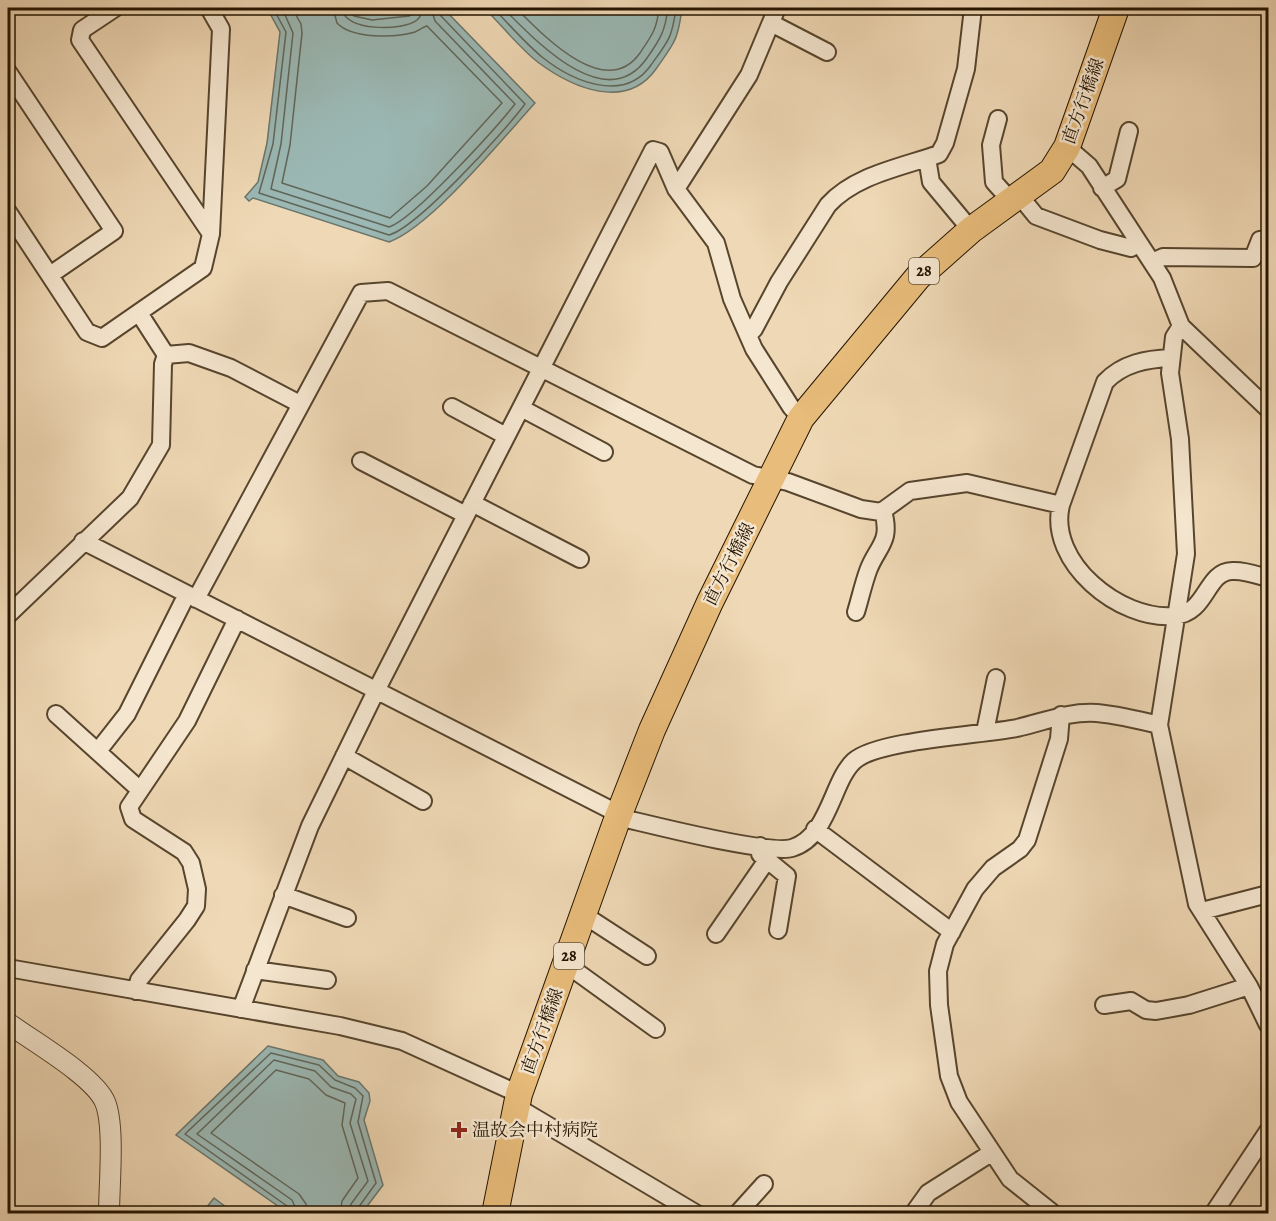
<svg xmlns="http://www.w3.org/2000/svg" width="1276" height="1221" viewBox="0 0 1276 1221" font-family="Alegreya,'Noto Serif JP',serif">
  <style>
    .water { fill: #9bb8b4; stroke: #6b766c; stroke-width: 1.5 }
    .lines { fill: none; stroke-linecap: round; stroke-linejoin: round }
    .shore { stroke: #60665a; stroke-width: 1.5 }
    .minor-casing { stroke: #57452d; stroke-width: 20 }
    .tertiary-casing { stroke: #57452d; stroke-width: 22 }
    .primary-casing { stroke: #241400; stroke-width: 28 }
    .minor { stroke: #f5e6cf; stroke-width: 16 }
    .tertiary { stroke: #f5e6cf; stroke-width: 20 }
    .primary { stroke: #e8bc7a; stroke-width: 26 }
    .poi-dot { fill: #8f2418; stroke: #f5e6cf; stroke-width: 2 }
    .labels { text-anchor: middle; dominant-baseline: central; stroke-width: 5; stroke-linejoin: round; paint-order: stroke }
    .shield { fill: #f5e6cf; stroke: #63533e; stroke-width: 1.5 }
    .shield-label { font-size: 16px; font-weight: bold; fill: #241400 }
    .street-label { font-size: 18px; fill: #241400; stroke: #f5e6cf }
    .poi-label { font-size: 18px; fill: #241400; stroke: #f5e6cf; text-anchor: start }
  </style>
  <rect width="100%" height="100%" fill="#efd8b5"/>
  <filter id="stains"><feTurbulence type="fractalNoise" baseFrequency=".00333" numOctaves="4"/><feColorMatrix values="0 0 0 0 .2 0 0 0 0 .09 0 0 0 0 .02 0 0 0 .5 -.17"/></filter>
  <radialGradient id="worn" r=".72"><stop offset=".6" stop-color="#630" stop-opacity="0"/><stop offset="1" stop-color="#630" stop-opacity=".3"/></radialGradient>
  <!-- water -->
  <path class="water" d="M267,8H343L372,14L417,8H443L535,103C502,139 431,227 389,242L253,198L249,201L245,197L258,182L267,143L280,32Z
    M484,8H682C678,40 675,42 656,69C626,111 573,88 539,63C519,48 502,25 484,8Z
    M268,1046L323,1060L338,1076L359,1082L369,1093L370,1101L364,1120L383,1185L362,1213H288L176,1135Z
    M214,1198L234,1213H202Z"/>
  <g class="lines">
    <!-- shore -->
    <path class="shore" d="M273,8L286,32L273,144L259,193L389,235C418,227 505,131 525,104L441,16L438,8
      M282,8L293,33L281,144L271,189L389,227C413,220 497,127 515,104L435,21L431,8
      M292,8L301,24L302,33L290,145L282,183L390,218L427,186L502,103L427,26C423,27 419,30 415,32C395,38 352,39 337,23L333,8
      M342,8C343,32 404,31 417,20C421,17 422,13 422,8
      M349,8L354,16L372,20L409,16L414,13L415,8
      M493,8C509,24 524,42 542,57C572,81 624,104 651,65C669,40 672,38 676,8
      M503,8C535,40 606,117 647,58C661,38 665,31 668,8
      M516,8C542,34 605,102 640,53C652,35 657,29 659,8
      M290,1214L287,1206L185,1134L271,1053L319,1065L335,1080L355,1088L363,1096L358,1122L376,1183L358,1208L357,1214
      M298,1214L292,1200L197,1134L274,1060L315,1071L331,1087L351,1094L356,1099L350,1123L368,1181L351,1204L349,1214
      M307,1214L306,1204L299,1194L211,1133L276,1070L309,1079L326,1095L345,1103L342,1125L358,1178L342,1201L340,1214"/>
    <defs>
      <path id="minor" d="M115,8L82,30L80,40L211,234
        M771,23L827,52
        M8,72L114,231L50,275
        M998,119L991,145L994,182L1011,201
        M1067,147L1089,166L1162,278L1181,326L1268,409
        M927,158L931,182L971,230
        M1102,188L1117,179L1129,131
        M676,189L749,75L777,8
        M1019,195L1036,216L1100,240L1131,248L1139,243
        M8,212L87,332L102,338L203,268L211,234L221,29L209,8
        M1152,262L1163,257L1253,258L1260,240L1268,239
        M139,313L166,355
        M1181,326L1174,337L1170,373L1180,439L1186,554L1159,725L1197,904L1249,986L1268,1025
        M748,335L754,329L779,282L828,205C855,175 902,167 939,154L945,143L966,69L973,8
        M166,355L189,353L231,368L300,404
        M452,407L506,436
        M521,408L604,452
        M361,461L466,515
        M472,503L580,559
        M1061,505L1105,382C1123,363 1147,359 1171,358
        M83,541L609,809L618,817C649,824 768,855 792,848C829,837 832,781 854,761C877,740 981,735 1017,728C1044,722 1068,711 1097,713C1117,715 1139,720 1159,725
        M196,599L361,293L388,291L753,475L788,482L861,509L881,512L910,491L967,483L1061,505C1047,562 1120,621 1174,616C1208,613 1205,572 1232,571C1244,570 1257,575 1268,578
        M856,612C860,599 863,585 868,571C877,546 892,543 883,511
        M8,615L130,498L161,445L163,364L166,355
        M56,714L140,790
        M985,732L996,678
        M98,751L127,714L187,594
        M344,756L423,801
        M815,829L952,932
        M760,846V854L787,876L778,930
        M283,895L347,918
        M1202,911L1268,894
        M584,915L647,956
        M716,934L767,860
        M566,964L656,1029
        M8,968L340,1026L402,1041L519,1094
        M255,970L327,980
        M136,991L139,980L187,920L196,906L197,889L191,863L184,852L133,819L129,807L187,721L237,619
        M1104,1005L1131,1001L1146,1010L1156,1011L1189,1005L1249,986
        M241,1009L310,826L376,691L653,150L660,152L676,189L716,243L732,299L754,349L791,407L801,418
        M517,1107L697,1214
        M737,1214L764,1184
        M913,1214L928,1193L991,1153
        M1054,1214L1010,1179L959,1102L949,1076L939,1005L938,971L945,944L975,889L993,868L1020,849L1027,840L1059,739L1061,715
        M1213,1214L1268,1131"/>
      <path id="tertiary" d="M8,1023C32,1041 94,1076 105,1102C115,1126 109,1185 109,1214"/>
      <path id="primary" d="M495,1214L519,1094L618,817L652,730L710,602L801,418L918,277L971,230L1052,171L1067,147L1116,8"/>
    </defs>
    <!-- minor casing -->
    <use href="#minor" class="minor-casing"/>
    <!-- tertiary casing -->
    <use href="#tertiary" class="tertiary-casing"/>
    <!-- primary casing -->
    <use href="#primary" class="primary-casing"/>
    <!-- minor -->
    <use href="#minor" class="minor"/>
    <!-- tertiary -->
    <use href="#tertiary" class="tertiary"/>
    <!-- primary -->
    <use href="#primary" class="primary"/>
  </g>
  <!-- markers -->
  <path class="poi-dot" d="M456 1121h6v6h6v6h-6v6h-6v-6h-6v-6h6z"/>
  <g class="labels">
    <!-- shield labels -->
    <g class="shield">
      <rect x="909" y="258" width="30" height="26" rx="4.5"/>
      <rect x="554" y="943" width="30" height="26" rx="4.5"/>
    </g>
    <g class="shield-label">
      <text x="924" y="271">28</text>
      <text x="569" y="956">28</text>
    </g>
    <!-- street labels -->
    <g class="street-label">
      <text transform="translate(1083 101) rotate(-70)">直方行橋線</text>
      <text transform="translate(729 564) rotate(-63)">直方行橋線</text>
      <text transform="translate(542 1031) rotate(-70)">直方行橋線</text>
    </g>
    <!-- poi labels -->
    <g class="poi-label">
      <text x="472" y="1130">温故会中村病院</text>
    </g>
  </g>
  <!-- margin -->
  <rect width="1276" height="1221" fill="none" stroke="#efd8b5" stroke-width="30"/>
  <rect x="9" y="9" width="1258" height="1203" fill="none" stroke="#241400" stroke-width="3"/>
  <rect x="15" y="15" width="1246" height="1191" fill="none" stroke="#241400" stroke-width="1.5"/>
  <rect width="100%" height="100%" filter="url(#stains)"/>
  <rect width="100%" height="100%" fill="url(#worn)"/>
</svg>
